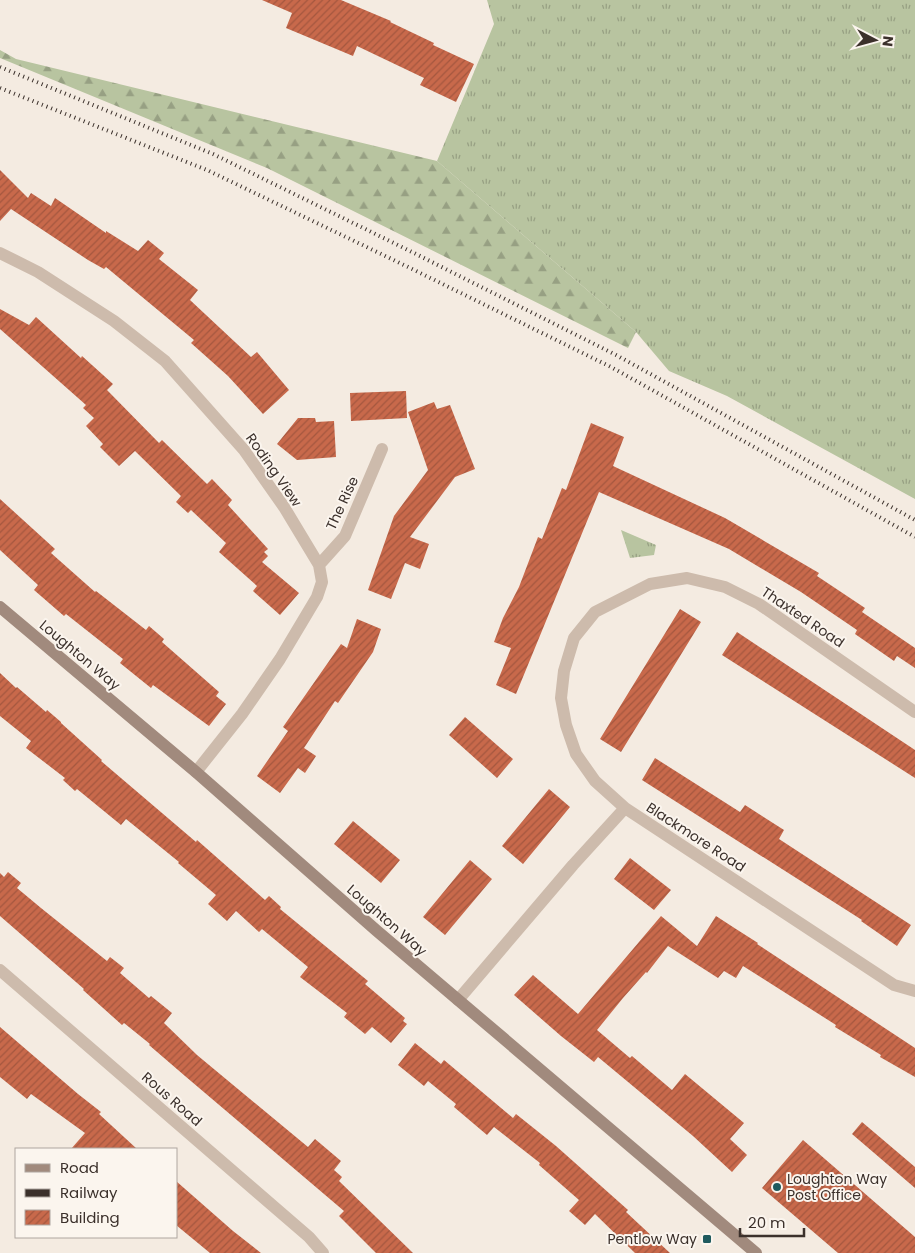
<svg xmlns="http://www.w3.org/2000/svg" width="915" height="1253" viewBox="0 0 915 1253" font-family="Poppins,sans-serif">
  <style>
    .grass { fill: url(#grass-tufts) }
    .forest { fill: url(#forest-firs) }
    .building { fill: url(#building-hatch) }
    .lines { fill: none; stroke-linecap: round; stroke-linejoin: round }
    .street { stroke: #cdbbac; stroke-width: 12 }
    .secondary { stroke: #a18a7d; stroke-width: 12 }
    .rail { stroke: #3b302b; stroke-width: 4; stroke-dasharray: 1 4; stroke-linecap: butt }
    .poi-dot { fill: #1f5a5e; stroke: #fbf5ee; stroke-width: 2 }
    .labels { text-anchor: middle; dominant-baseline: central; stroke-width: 4; stroke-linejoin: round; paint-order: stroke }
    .street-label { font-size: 14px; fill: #3b302b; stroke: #fbf5ee }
    .poi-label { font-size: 14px; fill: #3b302b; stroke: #fbf5ee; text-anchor: start }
  </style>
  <defs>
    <pattern id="grass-tufts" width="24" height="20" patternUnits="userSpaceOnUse" patternTransform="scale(1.25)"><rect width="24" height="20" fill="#b8c4a0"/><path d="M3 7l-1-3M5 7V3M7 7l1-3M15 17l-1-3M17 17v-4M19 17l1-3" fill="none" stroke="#97a083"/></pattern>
    <pattern id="forest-firs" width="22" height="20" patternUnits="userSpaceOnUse" patternTransform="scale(1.25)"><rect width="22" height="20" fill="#b8c4a0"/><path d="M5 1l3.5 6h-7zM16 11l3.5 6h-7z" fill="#97a083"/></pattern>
    <pattern id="building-hatch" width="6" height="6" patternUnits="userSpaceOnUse" patternTransform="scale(1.25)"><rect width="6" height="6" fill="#c8694b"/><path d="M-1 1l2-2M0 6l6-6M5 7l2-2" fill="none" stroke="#a4573f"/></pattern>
  </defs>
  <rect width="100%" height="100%" fill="#f4ebe1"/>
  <!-- grass -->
  <path class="grass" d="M487,0H915V499L727,396L669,371L636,332L437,161L494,24Z
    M621,530L656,545L654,555L630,558Z"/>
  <!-- forest -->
  <path class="forest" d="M0,50L16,59L437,161L636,332L628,348L267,168L0,58Z"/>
  <!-- building -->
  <path class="building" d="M262,0H341L391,21L390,22L434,43L433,45L474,64L456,102L420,85L424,78L357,46L353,56L286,28L292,13Z
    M0,170L28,198L31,193L51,206L55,198L106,233V231L138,251L148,240L164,253L159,259L198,290L190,300L251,357L257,352L289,390L263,414L228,376L191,343L194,340L106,267L104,269L88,260L11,209L0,221Z
    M0,309L29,325L36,317L81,358L82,356L113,384L107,390L159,443L162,440L207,484L212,479L232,500L228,505L268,549L264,552L268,556L262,562L299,593L280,615L253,591L257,586L219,552L226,543L191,510L188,513L176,502L181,496L135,451L119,466L100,447L103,444L86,426L94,418L83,408L86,405L0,329Z
    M406,391L407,418L351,421L350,393Z
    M434,402L437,409L450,405L475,469L455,477L410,537L429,544L420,569L405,563L391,599L368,590L394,516L428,470L408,412Z
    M298,418H315L316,422L334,421L336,457L297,460L277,444Z
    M591,423L624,437L613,466L725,518L819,573L817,576L865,608L862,612L915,648V668L897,656L894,661L855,634L857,630L801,592L729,549L599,492L516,694L496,685L511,648L494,642L503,618L519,587L538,537L542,539L562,488L566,490Z
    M0,499L55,549L51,553L95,592L96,591L146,630L149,626L164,639L162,642L219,692L216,696L226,704L209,726L153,685L151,688L120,663L123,659L66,614L64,616L34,590L38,585L0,550Z
    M680,609L701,622L621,752L600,739Z
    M357,619L381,629L373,652L338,703L335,701L304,748L316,756L305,773L298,768L280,793L257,776L288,731L283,727L341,644L347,648Z
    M737,632L915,750V778L722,655Z
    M0,673L16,688L17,687L46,712L47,710L61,722V723L102,760L101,761L196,842L197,840L265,900L269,896L281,907L280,909L368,981L365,984L405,1018L403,1021L407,1024L391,1043L372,1027L365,1034L344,1017L347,1013L300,977L308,967L262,929L259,932L236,911L227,921L208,904L216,895L178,863L179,862L126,819L121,825L77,789L75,791L63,780L65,778L26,748L31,741L0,716Z
    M465,717L513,759L497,778L449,735Z
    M655,758L740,812L745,805L784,830L779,839L911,925L897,946L861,921L862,920L642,780Z
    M549,789L570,807L523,864L502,846Z
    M353,821L400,860L381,883L334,844Z
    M630,858L671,890L654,910L614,879Z
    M470,860L492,879L445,935L423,917Z
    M8,872L21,883L17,888L41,908L107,961L110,957L124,968L120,973L149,998L151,996L172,1013L164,1023L197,1055L308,1147L315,1139L341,1161L334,1170L342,1177L339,1181L413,1253H376L339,1216L344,1211L185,1076L149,1045L150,1044L124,1023L122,1025L83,990L84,989L0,916V873L4,877Z
    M661,916L697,946L716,916L736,929L758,943L757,944L915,1048V1077L880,1057L881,1055L835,1027L836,1025L743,966L736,978L724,971L718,978L668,946L647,973L646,972L623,998L597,1030L630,1058L632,1056L672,1090L685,1074L744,1123L730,1139L747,1155L732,1172L693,1136L598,1057L594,1062L561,1036L514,995L533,975L578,1014Z
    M0,1027L78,1094L101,1112L99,1114L137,1149H71L85,1133L31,1094L27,1099L0,1077Z
    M415,1043L441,1064L444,1060L513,1118L516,1114L556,1146L628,1210L626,1212L670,1253H635L595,1214L585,1225L569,1211L579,1200L539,1165L540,1163L494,1127L487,1135L454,1107L456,1104L428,1081L424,1086L398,1065Z
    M862,1122L915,1167V1188L852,1134Z
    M803,1140L915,1237V1253H838L762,1188Z
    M176,1181L233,1231L261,1253H210L176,1225Z"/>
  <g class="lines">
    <!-- street -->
    <path class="street" d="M0,253L38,272L114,321L165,361L244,450L284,507L319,565L322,582L317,597L280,659L242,714L196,772
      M319,565L345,536L382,449
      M625,808L595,781L576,754L566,725L561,698L564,671L574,638L595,612L650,584L687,578L725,587L759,604L915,712
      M0,970L309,1237L323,1253
      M458,1000L573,865L625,808L894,985L915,991"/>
    <!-- secondary -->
    <path class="secondary" d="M0,607L196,772L377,931L756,1253"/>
    <!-- rail -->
    <path class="rail" d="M0,67L213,154L414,253L616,355L915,520
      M0,88L207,170L406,266L611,367L915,537"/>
  </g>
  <!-- markers -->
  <g class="poi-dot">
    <circle cx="777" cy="1187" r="5"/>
    <rect x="702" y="1234" width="10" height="10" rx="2.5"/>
  </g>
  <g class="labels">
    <!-- street labels -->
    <g class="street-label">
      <text transform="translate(274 470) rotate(55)">Roding View</text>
      <text transform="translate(342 503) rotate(-65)">The Rise</text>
      <text transform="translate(803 617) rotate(34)">Thaxted Road</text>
      <text transform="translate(80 655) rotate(40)">Loughton Way</text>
      <text transform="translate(696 837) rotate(33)">Blackmore Road</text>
      <text transform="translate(387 920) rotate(41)">Loughton Way</text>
      <text transform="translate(172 1099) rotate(41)">Rous Road</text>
    </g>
    <!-- poi labels -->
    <g class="poi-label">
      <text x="787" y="1179">Loughton Way<tspan x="787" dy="16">Post Office</tspan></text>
      <text x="697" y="1239" text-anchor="end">Pentlow Way</text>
    </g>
  </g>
  <!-- legend -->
  <rect x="15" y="1148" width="162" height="90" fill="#fbf5ee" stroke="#aea6a0"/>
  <rect x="25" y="1164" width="25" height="8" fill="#a18a7d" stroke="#aea6a0"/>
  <text x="60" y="1173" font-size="15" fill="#3b302b">Road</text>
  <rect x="25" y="1189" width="25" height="8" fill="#3b302b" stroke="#aea6a0"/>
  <text x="60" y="1198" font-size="15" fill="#3b302b">Railway</text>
  <rect x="25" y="1210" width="25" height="15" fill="url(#building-hatch)" stroke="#aea6a0"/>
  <text x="60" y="1223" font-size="15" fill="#3b302b">Building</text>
  <!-- north arrow -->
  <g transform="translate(875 40) rotate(96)" stroke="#fbf5ee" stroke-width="4" paint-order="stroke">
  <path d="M0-4L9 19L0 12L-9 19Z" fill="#3b302b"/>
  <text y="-8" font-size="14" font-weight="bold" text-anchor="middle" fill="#3b302b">N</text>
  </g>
  <!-- scale -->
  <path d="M740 1228v8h64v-8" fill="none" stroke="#3b302b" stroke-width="2.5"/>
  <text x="748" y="1228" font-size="15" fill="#3b302b" stroke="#fbf5ee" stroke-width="4" paint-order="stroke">20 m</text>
</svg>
